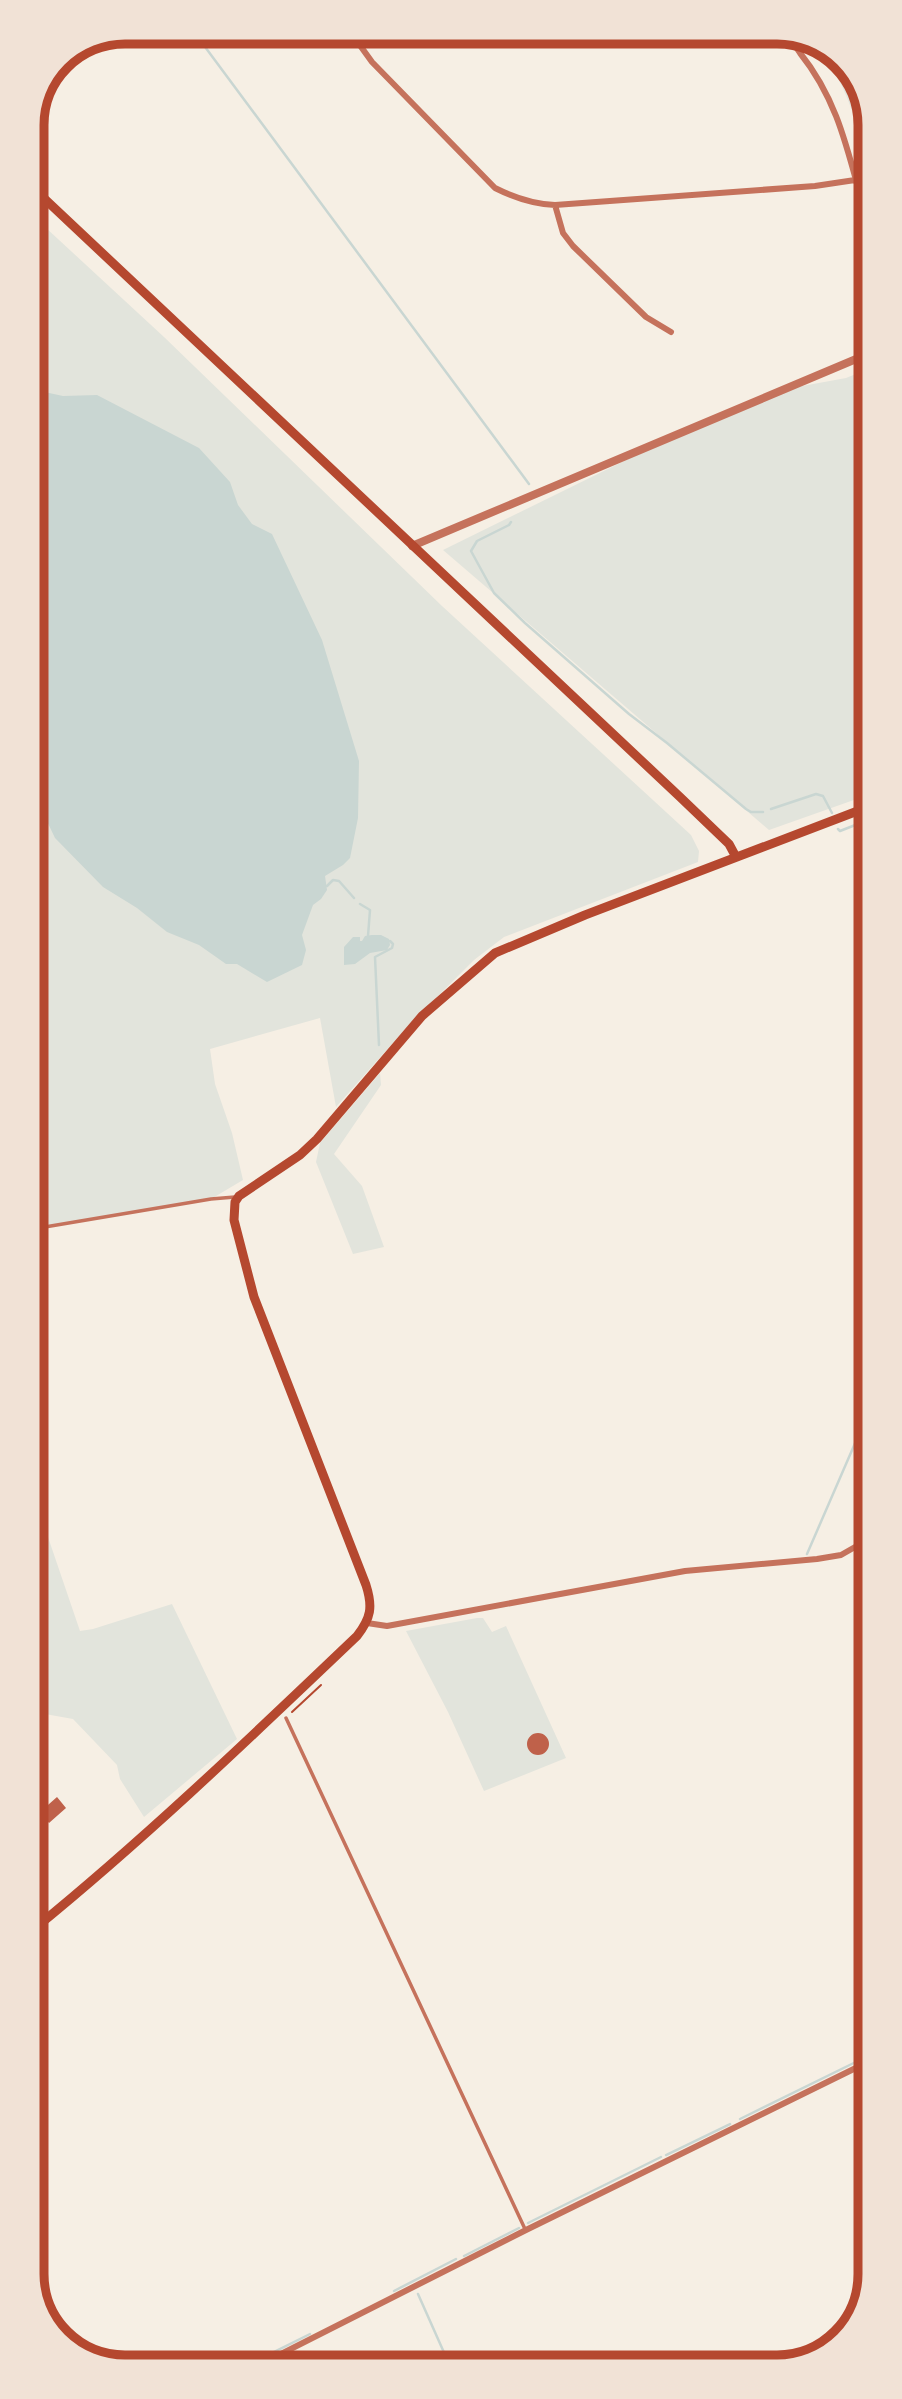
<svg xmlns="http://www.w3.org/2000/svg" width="902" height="2399" viewBox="0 0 902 2399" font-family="Inter,sans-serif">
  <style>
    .green { fill: #e2e4dc }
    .water { fill: #c9d6d2 }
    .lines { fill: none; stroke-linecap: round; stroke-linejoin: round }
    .stream { stroke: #c9d6d2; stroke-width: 2.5 }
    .building { fill: #bf614a }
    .path { stroke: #b5482f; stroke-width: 2 }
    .service { stroke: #c5725c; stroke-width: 3.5 }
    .minor { stroke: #c5725c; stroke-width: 6 }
    .tertiary { stroke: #c5725c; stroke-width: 8 }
    .secondary { stroke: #b5482f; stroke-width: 9 }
    .rim { fill: none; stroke: #b5482f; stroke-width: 9 }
  </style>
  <rect width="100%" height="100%" fill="#f6efe4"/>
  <!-- green -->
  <path class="green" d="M819,47L838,54L867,101V159C856,119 844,81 819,47Z
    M32,215L164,337L442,606L691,835L699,851L698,862L504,937L474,960L407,1027L336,1107L320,1018L210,1049L215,1084L232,1133L243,1180L211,1199L33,1229Z
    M868,369V795L769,830L443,550L675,436L786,389L846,378Z
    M380,1073L381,1085L334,1154L362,1186L384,1247L353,1254L316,1162L320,1143Z
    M34,1496L80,1631L93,1629L172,1604L237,1739L144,1817L120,1779L117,1765L73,1719L34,1712Z
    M477,1618H483L492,1632L506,1626L566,1758L484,1791L448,1712L406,1631Z"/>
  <!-- water -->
  <path class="water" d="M40,391L63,396L97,395L199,448L230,482L238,505L252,524L272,534L322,640L359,761L358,818L350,858L343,865L325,876L327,890L321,899L313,905L302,935L306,950L302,965L267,982L237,964H226L199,945L167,932L137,908L103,887L55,838L33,792L32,394Z
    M372,935H381L389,939L390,945L387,950L370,953L355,964L344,965V947L353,937H360V941H362L365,936Z"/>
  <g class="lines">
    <!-- stream -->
    <path class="stream" d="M194,32L529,484
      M511,522L509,525L477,541L471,551L494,593L525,623L629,714L667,743L746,809L751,812H763
      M771,809L816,794L823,796L832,813
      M838,829L840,831L868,820
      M327,886L333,880L339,881L354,898
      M360,904L370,910L368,936
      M379,1045L375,957L392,948L393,944L390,941
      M807,1554L869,1411
      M740,2119L870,2055
      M666,2155L730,2124
      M528,2223L661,2157
      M464,2256L519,2228
      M394,2291L456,2259
      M418,2294L450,2366
      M244,2367L310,2334"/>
  </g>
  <!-- building -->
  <path class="building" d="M527 1744a11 11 0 1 1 22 0a11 11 0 1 1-22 0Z
    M57,1797L66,1808L49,1823L40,1812Z"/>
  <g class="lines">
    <!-- path -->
    <path class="path" d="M292,1712L321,1685"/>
    <!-- service -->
    <path class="service" d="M33,1229L211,1199L235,1197
      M286,1718L525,2229"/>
    <!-- minor -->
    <path class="minor" d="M356,32L359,44L372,62L495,188C515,198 533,204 555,205L815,186L855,180
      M782,32C789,38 795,45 800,53C841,104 849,159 867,220
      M555,205L563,233L573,246L646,317L671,332
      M367,1623L387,1626L685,1571L817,1559L841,1555L869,1539
      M255,2367L526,2230L870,2061"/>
    <!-- tertiary -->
    <path class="tertiary" d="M412,546L868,354"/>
    <!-- secondary -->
    <path class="secondary" d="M32,187L680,797L729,844L736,857
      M34,1929C147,1837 252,1736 357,1636C371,1618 373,1607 366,1585L254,1297L234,1220L235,1202L239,1196L300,1155L317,1139L422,1016L495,953L585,915L868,807"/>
  </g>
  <!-- crop -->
  <path d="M0 0H902V2399H0ZM125 44H777A81 81 0 0 1 858 125V2274A81 81 0 0 1 777 2355H125A81 81 0 0 1 44 2274V125A81 81 0 0 1 125 44Z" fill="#f1e2d6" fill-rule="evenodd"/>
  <path class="rim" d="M125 44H777A81 81 0 0 1 858 125V2274A81 81 0 0 1 777 2355H125A81 81 0 0 1 44 2274V125A81 81 0 0 1 125 44Z"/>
</svg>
